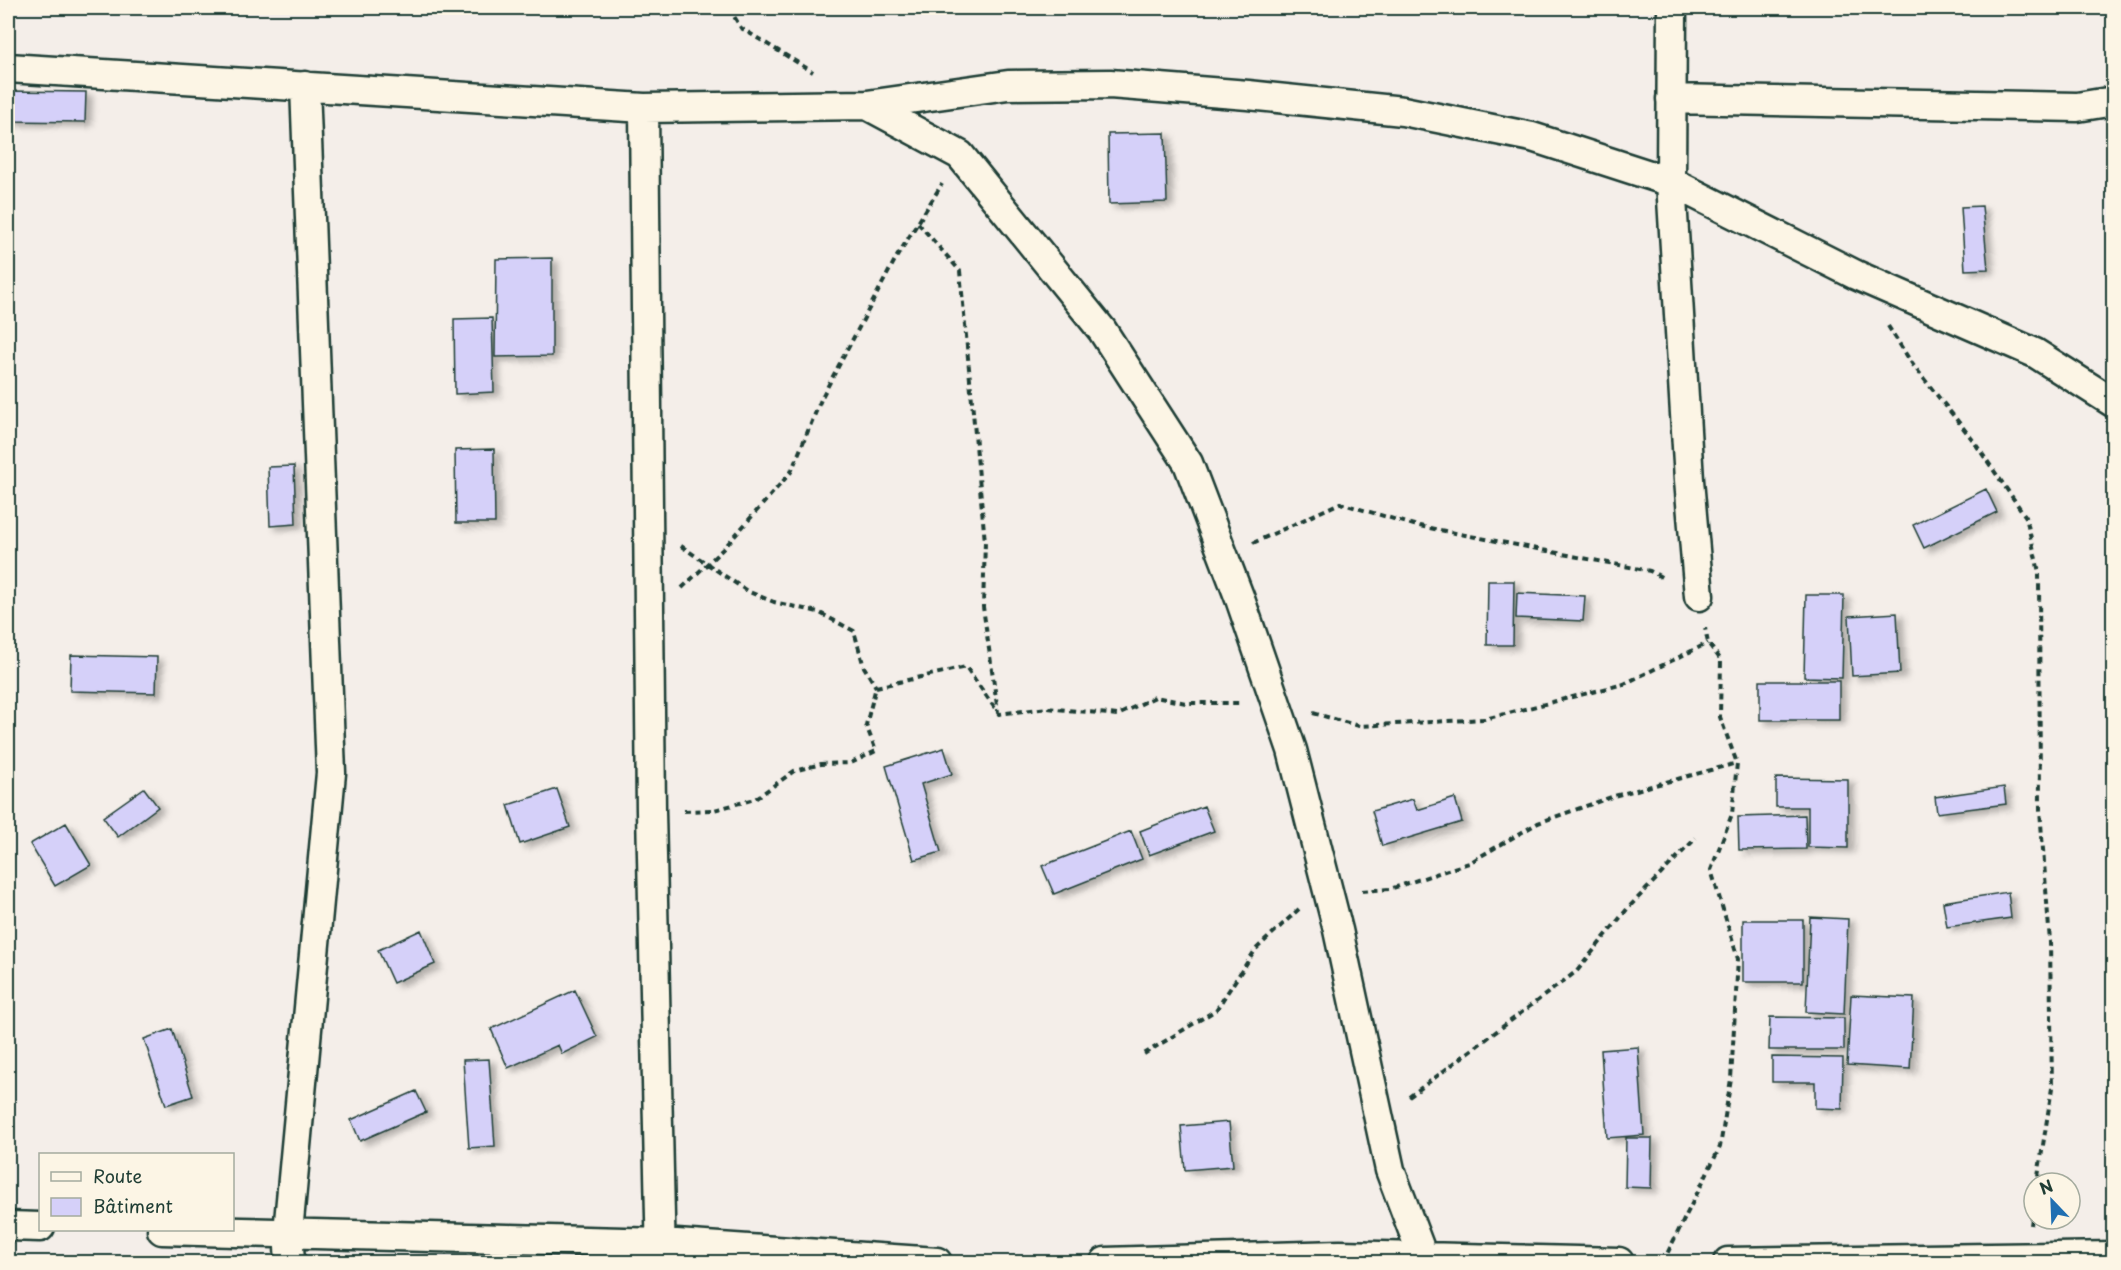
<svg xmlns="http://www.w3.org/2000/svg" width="2121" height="1270" viewBox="0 0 2121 1270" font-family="'Playpen Sans',sans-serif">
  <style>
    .building { fill: #d5d0f9; stroke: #1f3d34; stroke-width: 1.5; filter: url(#shadow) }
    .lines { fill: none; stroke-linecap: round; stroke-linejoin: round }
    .street-casing { stroke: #1f3d34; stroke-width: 33 }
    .path { stroke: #1f3d34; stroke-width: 4; stroke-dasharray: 6 4.5; stroke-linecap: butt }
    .street { stroke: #fcf5e5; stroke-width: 28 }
  </style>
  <defs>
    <filter id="shadow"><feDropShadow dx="6" dy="4" stdDeviation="3" flood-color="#0004"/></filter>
  </defs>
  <rect width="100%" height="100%" fill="#f4eee9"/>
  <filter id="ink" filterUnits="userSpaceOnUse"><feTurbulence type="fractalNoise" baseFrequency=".0167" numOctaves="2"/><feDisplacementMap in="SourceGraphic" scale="12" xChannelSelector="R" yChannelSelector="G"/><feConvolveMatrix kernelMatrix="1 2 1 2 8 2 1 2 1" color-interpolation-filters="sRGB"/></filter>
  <g filter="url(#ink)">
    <!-- building -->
    <path class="building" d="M8,91L86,92L85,122L8,121Z
      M1165,133L1167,202L1109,204L1108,134Z
      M1982,206L1988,269L1965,270L1961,207Z
      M552,258V356L495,357L496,259Z
      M492,318L494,392L455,394L454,319Z
      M494,449L495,523H456L455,450Z
      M294,466L296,524L270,526L268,467Z
      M1986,489L1997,512L1924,548L1913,525Z
      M1488,581H1514L1513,645H1487Z
      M1517,593L1585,596L1583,621L1516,618Z
      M1806,595H1844L1842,678L1804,677Z
      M1897,613L1900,673L1852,676L1849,616Z
      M71,655L157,657L156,693L70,691Z
      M1760,681H1839V720H1760Z
      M944,748L952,774L921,784L941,852L914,860L886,766Z
      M1776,778L1848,779V848L1808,847V807H1776Z
      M2004,787L2006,804L1937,813L1935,797Z
      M144,788L158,807L118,837L103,817Z
      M557,789L570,827L520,844L508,805Z
      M1455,798L1462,822L1382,846L1372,811L1413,799L1417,810Z
      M1204,806L1214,831L1149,855L1140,831Z
      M1805,815L1806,849L1739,850L1738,817Z
      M66,823L91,865L55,886L30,844Z
      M1131,831L1142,859L1054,894L1042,866Z
      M2008,892L2011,918L1947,927L1943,902Z
      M1810,917L1848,919L1844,1014L1806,1012Z
      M1743,920H1803V982H1743Z
      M421,930L435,964L393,983L378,950Z
      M575,990L597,1037L562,1054L558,1045L508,1068L491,1029Z
      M1851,995L1914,998L1910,1069L1847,1065Z
      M1770,1017L1844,1018V1050H1769Z
      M172,1029L193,1096L166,1105L144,1039Z
      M1638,1047L1644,1135L1607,1138L1601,1050Z
      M1772,1057L1843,1058L1842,1109L1815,1108V1082H1772Z
      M489,1059L495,1146L469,1148L463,1060Z
      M416,1091L426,1112L360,1141L351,1120Z
      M1229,1122L1233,1166L1185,1170L1181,1126Z
      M1626,1138H1652L1651,1188L1625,1187Z"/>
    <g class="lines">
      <defs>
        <path id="street" d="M1672,8L1671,182L1689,480L1699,596
          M8,68L644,108L867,105L1008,85L1110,84L1248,95L1403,111L1532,137L1671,182L1856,275L2035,353L2114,403
          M1671,99L2077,107L2114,101
          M867,105L960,155L1102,330L1188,463L1240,599L1292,750L1338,930L1390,1170L1425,1262
          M644,108L651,811L661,1262
          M8,1226L40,1227
          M162,1230L662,1243L937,1262
          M290,1262L288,1232L331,773L305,86
          M1105,1262L1340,1255L1619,1262
          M1728,1262L2114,1256"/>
      </defs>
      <!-- street casing -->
      <use href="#street" class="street-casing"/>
      <!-- path -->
      <path class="path" d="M729,8L741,28L813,72
        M918,223L960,271L985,542L983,607L998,712
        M1888,326L1913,365L1972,439L2026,517L2039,572L2040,810L2050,942L2052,1088L2037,1183
        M1253,543L1340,503L1414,525L1650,571L1665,579
        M681,546L747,591L774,602L818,612L854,631L864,667L876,687
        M682,588L725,547L791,472L822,397L896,258L942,184
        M1313,713L1359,726L1485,719L1624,684L1708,643
        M684,811L714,810L755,799L794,771L821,764L851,763L876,751L866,725L876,687L966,667L999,714L1047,708L1118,715L1155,697L1186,703H1241
        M1362,891L1390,889L1469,863L1538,823L1614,796L1737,763
        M1144,1054L1216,1010L1256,949L1299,909
        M1409,1097L1577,971L1628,908L1696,838
        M2031,1225L2034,1205
        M1663,1262L1720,1147L1731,1079L1738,959L1711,870L1732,814L1737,763L1720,717L1721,660L1708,643L1705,628"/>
      <!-- street -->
      <use href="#street" class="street"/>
    </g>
  </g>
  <!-- margin -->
  <rect width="2121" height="1270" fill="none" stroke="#fcf5e5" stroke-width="30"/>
  <rect x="15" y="15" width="2091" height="1240" fill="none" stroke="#1f3d34" stroke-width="2" filter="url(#ink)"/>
  <!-- legend -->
  <rect x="39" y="1153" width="195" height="78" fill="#fcf5e5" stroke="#a4ab9e" stroke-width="1.5"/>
  <rect x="51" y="1172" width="30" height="9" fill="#fcf5e5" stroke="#a4ab9e" stroke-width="1.5"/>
  <text x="93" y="1183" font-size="18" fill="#1f3d34">Route</text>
  <rect x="51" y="1198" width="30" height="18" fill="#d5d0f9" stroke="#a4ab9e" stroke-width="1.5"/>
  <text x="93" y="1213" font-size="18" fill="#1f3d34">Bâtiment</text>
  <!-- north arrow -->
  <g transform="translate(2052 1201) rotate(337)"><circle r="28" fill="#fcf5e5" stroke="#a4ab9e" stroke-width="1.5"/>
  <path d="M0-4.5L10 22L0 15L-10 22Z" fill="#1f6fb2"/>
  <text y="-9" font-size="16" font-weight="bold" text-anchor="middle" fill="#1f3d34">N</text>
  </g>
</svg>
